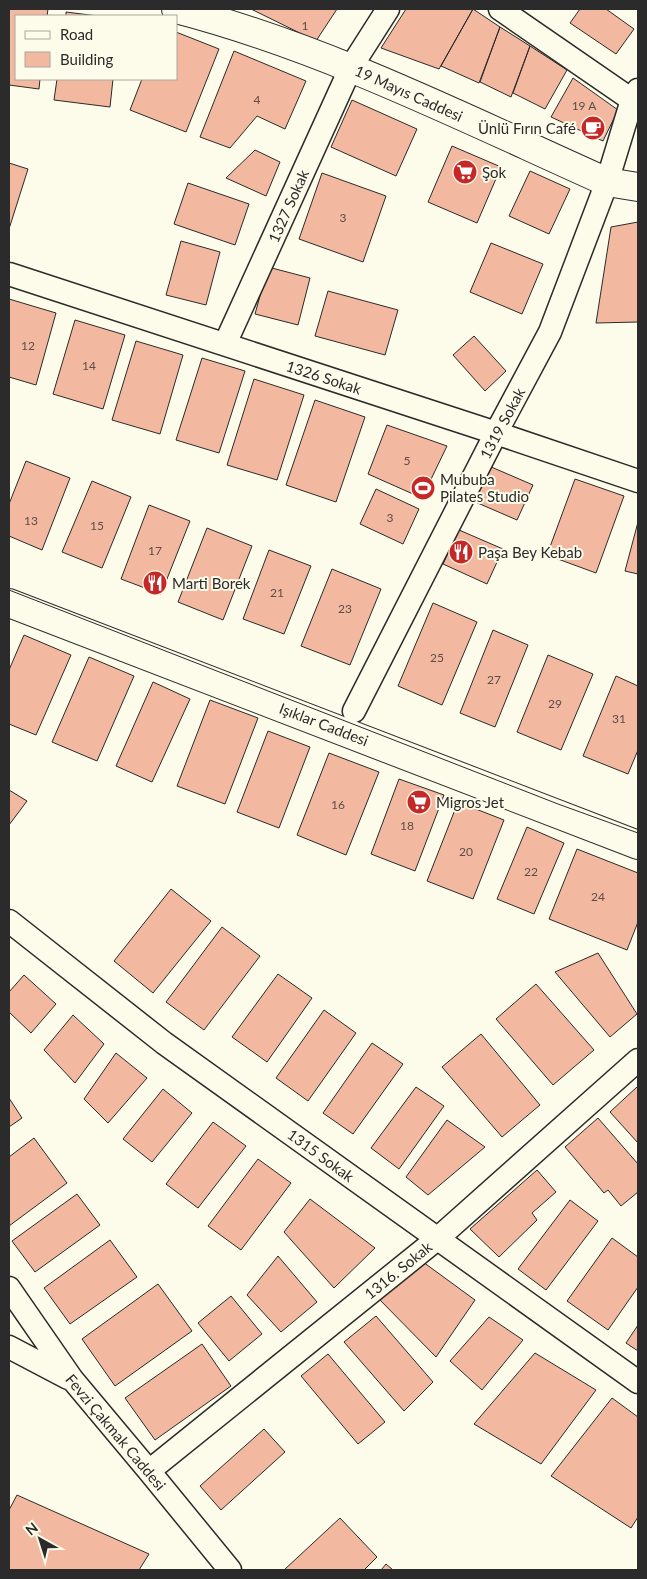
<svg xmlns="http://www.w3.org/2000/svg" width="647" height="1579" viewBox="0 0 647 1579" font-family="Lato,sans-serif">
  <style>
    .building { fill: #f2b8a0; stroke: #2b2b2b }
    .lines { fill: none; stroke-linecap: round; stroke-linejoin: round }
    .minor-casing { stroke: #2b2b2b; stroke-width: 25 }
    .tertiary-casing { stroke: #2b2b2b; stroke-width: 30 }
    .minor { stroke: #fdfbea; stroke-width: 22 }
    .tertiary { stroke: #fdfbea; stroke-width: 28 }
    .tram { stroke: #2b2b2b; stroke-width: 1 }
    .labels { text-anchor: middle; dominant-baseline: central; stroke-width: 4; stroke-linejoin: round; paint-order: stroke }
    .number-label { font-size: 12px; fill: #5d4e48 }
    .street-label { font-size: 15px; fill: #2b2b2b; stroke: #fdfbea }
    .poi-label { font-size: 15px; fill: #2b2b2b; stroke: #fdfbea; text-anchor: start }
  </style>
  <rect width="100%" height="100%" fill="#fdfbea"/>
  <!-- building -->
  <path class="building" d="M9,9H48L47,16H16V79H40L39,89L9,85Z
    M251,9H337L316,41Z
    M406,9H473L439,69L381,48Z
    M473,9L500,27L479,83L441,66Z
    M580,9H606L634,29L616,54L570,23Z
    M66,12L98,16H66Z
    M500,27L530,46L511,97L480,82Z
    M176,32L219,49L186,132L130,110L142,79H176Z
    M530,46L567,70L545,109L513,93Z
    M234,51L306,81L285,129L257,116L230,148L200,137Z
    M573,78L618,110L603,141L551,117Z
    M57,79H113L110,107L54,100Z
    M352,100L417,129L396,176L331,147Z
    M452,146L501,167L477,223L428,202Z
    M255,150L280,162L266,196L226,178Z
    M9,163L28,169L9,229Z
    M530,171L570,189L549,234L509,216Z
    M322,173L386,196L363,262L299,239Z
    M188,183L249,204L235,245L174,224Z
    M638,222V322L596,323L611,227Z
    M181,241L220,252L206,305L166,295Z
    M491,243L543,264L522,314L470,292Z
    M268,267L310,278L298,325L255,314Z
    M328,291L398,310L385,355L315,336Z
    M9,299L56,313L36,385L9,377Z
    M75,320L125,335L103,409L53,394Z
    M474,336L506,371L485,391L453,355Z
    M136,341L183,355L160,434L112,420Z
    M202,358L245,371L219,453L176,440Z
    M254,379L304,395L277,480L227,465Z
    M315,400L365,417L336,502L286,485Z
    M387,425L447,446L422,498L368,474Z
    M26,461L70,478L42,550L9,536V504Z
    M489,466L533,485L517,520L473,501Z
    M575,479L624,496L596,573L547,555Z
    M92,481L131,497L102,568L62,552Z
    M376,489L419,509L403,544L360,524Z
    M149,505L190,521L161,594L121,579Z
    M638,522V574L625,571Z
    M207,528L252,546L223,620L178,602Z
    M459,530L503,549L487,584L443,564Z
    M269,550L311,566L284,634L243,619Z
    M332,569L381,589L350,665L301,646Z
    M433,603L477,622L442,705L398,686Z
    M493,630L528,645L495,727L460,713Z
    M24,635L71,655L36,735L9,724V670Z
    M548,655L593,674L561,750L517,732Z
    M89,657L134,676L97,761L52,742Z
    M616,676L638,686V750L628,774L583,756Z
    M153,682L190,699L152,782L116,766Z
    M210,700L258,718L225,804L177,786Z
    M268,731L310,747L279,828L237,812Z
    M329,753L379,772L346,855L297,835Z
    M399,779L444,795L415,871L371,854Z
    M9,790L27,801L9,825Z
    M458,802L504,820L473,899L427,881Z
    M527,827L564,843L534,914L497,899Z
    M577,849L638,873V922L627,950L549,919Z
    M171,889L211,921L153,993L114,961Z
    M222,927L260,956L204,1030L166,1002Z
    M598,953L637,1014L610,1037L555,972Z
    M278,974L312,998L267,1062L232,1037Z
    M24,975L56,1004L31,1033L9,1012V992Z
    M536,984L594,1050L553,1085L496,1019Z
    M324,1010L356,1033L308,1101L276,1078Z
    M73,1015L104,1044L75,1083L44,1050Z
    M481,1034L540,1105L502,1137L442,1067Z
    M372,1043L403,1064L353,1134L323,1113Z
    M116,1053L147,1078L108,1123L84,1099Z
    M638,1086V1143L610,1112Z
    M416,1087L444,1106L399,1169L371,1148Z
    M163,1089L192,1113L152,1162L123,1139Z
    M9,1098L22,1118L9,1127Z
    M598,1118L638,1164V1192L621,1206L608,1190L604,1193L565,1147Z
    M447,1120L485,1147L428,1195L406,1177Z
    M213,1122L246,1146L198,1208L166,1184Z
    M34,1138L67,1183L9,1226V1157Z
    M258,1159L291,1183L241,1250L208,1226Z
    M537,1170L556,1192L532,1213L537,1220L499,1257L470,1229Z
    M77,1194L100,1225L35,1272L12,1241Z
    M310,1199L375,1248L334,1288L284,1232Z
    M570,1200L598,1221L546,1290L518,1269Z
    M612,1238L638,1257V1287L608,1330L567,1301Z
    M110,1240L137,1277L70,1324L44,1288Z
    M278,1256L317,1302L281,1332L247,1295Z
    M423,1262L475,1300L436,1357L379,1299Z
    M158,1284L192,1331L115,1386L82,1339Z
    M231,1296L262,1334L229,1361L198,1323Z
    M376,1316L433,1382L404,1411L344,1342Z
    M489,1317L523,1340L482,1390L450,1361Z
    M638,1325V1351L626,1343Z
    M202,1344L231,1386L155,1440L125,1398Z
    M535,1353L596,1390L541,1464L474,1424Z
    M328,1354L385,1422L358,1444L301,1376Z
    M612,1398L638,1417V1517L631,1528L551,1476Z
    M264,1429L285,1452L221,1510L200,1486Z
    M17,1495L149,1554L139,1570H9V1510Z
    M340,1518L377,1557L364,1570H284Z
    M386,1564L393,1570H381Z"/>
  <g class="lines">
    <defs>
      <path id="minor" d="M500,9L632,100
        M9,274L496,433L638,481
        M225,344L351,67L388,9
        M354,711L496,433L550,332L607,182L632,100L638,90
        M9,921L164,1043L638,1382
        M9,1288L72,1379L149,1471L230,1570
        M9,1347L68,1378
        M149,1471L437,1239L638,1060"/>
      <path id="tertiary" d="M176,9C326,48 466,119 607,182L638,187
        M9,603L638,845"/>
    </defs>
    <!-- minor casing -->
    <use href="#minor" class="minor-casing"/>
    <!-- tertiary casing -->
    <use href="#tertiary" class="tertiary-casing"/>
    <!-- minor -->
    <use href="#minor" class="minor"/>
    <!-- tertiary -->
    <use href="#tertiary" class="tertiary"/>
    <!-- tram -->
    <path class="tram" d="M9,590L558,804L638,833"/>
  </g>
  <!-- icons -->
  <defs>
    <symbol id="cafe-disc" viewBox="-11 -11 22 22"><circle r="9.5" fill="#c62828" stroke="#fdfbea"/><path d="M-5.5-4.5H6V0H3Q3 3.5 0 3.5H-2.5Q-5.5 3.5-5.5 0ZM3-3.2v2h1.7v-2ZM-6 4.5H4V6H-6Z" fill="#fff"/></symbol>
    <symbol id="supermarket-disc" viewBox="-11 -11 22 22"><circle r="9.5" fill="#c62828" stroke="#fdfbea"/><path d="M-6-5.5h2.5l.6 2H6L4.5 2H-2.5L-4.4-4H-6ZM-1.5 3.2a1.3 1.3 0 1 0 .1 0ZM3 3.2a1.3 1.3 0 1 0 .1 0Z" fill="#fff"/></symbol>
    <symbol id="stadium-disc" viewBox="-11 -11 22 22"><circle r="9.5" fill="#c62828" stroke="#fdfbea"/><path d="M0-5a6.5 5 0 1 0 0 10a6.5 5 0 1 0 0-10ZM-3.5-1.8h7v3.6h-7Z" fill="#fff"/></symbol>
    <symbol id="restaurant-disc" viewBox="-11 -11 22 22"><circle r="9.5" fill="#c62828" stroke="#fdfbea"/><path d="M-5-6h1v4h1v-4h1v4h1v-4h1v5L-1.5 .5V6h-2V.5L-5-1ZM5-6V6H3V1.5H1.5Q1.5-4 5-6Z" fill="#fff"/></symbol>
  </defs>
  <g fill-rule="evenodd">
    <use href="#cafe-disc" x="579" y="114" width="28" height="28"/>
    <use href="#supermarket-disc" x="451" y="158" width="28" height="28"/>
    <use href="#stadium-disc" x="409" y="474" width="28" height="28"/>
    <use href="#restaurant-disc" x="447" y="538" width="28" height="28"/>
    <use href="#restaurant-disc" x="141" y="569" width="28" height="28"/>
    <use href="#supermarket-disc" x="405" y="788" width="28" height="28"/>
  </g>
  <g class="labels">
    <!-- number labels -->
    <g class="number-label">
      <text x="305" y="25">1</text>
      <text x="257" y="99">4</text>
      <text x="584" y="105">19 A</text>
      <text x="343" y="217">3</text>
      <text x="28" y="345">12</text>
      <text x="89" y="365">14</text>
      <text x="407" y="460">5</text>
      <text x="390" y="517">3</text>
      <text x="31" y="520">13</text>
      <text x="97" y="525">15</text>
      <text x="155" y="550">17</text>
      <text x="277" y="592">21</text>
      <text x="345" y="608">23</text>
      <text x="437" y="657">25</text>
      <text x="494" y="679">27</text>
      <text x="555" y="703">29</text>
      <text x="619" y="718">31</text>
      <text x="338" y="804">16</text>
      <text x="407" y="825">18</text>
      <text x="466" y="851">20</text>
      <text x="531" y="871">22</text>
      <text x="598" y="896">24</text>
    </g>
    <!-- street labels -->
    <g class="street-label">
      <text transform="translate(409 93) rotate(24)">19 Mayıs Caddesi</text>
      <text transform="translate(288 206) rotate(-66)">1327 Sokak</text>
      <text transform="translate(324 377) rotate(18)">1326 Sokak</text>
      <text transform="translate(502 423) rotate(-62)">1319 Sokak</text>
      <text transform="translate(324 724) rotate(21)">Işıklar Caddesi</text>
      <text transform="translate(321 1155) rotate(36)">1315 Sokak</text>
      <text transform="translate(398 1270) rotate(-39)">1316. Sokak</text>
      <text transform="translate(116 1432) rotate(50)">Fevzi Çakmak Caddesi</text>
    </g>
    <!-- poi labels -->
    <g class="poi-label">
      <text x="576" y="128" text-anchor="end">Ünlü Fırın Café</text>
      <text x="482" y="172">Şok</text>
      <text x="440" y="479">Mububa<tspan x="440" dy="17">Pilates Studio</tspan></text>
      <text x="478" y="552">Paşa Bey Kebab</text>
      <text x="172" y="583">Marti Borek</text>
      <text x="436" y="802">Migros Jet</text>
    </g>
  </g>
  <!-- border -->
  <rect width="647" height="1579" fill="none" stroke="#2b2b2b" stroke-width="20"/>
  <!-- legend -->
  <rect x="15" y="15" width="162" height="65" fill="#fdfbea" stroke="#a9a89e"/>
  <rect x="25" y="31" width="25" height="8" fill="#fdfbea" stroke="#a9a89e"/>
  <text x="60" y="40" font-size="15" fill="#2b2b2b">Road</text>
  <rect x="25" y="52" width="25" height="15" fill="#f2b8a0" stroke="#a9a89e"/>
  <text x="60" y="65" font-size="15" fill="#2b2b2b">Building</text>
  <!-- north arrow -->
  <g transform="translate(40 1539) rotate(321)" stroke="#fdfbea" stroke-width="4" paint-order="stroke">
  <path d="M0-4L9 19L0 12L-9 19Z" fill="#2b2b2b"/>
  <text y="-8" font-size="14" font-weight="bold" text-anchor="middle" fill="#2b2b2b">N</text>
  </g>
</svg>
